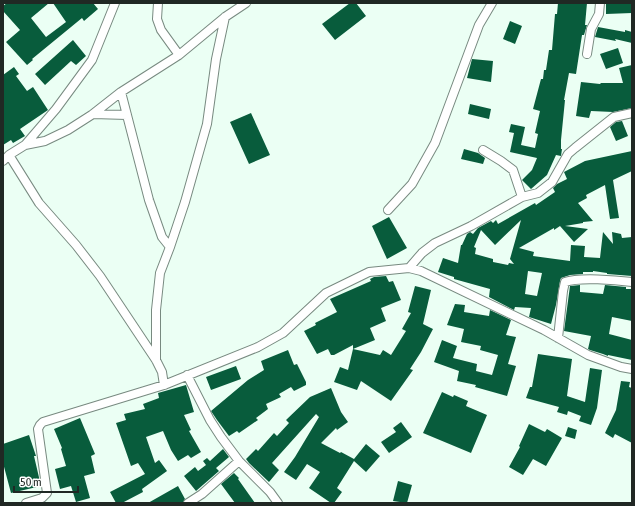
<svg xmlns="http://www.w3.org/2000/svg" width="635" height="506" viewBox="0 0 635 506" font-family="'Asap Condensed',sans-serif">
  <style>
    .building { fill: #085c3c; fill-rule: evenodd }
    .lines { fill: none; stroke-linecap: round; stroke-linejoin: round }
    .minor-casing { stroke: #788a80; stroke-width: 10 }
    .minor { stroke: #fff; stroke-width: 8 }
  </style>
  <rect width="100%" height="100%" fill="#ebfff4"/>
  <!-- building -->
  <path class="building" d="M7,3H49L31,18L46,37L66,22L53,3H93L98,9L84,21L82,18L32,59L33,60L27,65L6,42L20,30L3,11V6Z
    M350,3H356L366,16L335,40L322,24Z
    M558,3H587L585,25H587L584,35H582L576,74L569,73L564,100H565L561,140V149H562L561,156L556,155L547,175L531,189L522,180L532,170L537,158L510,152L514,133L509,132L511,124L525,127L521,145L535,148L538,134L535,133L540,111L533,109L541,79H543L544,70H546L549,50H552L555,14H557Z
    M606,3H632V13L606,14Z
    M510,21L522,26L515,44L503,39Z
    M598,27L625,32V30L632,32V43L615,39L616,41L595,37Z
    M73,40L86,56L76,65L71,61L45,85L35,74Z
    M618,48L623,63L606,69L600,54Z
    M472,59L493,61L491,82L467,78Z
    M632,65V108L613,112L591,111L589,118L576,116L581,82L600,84L601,83H623L619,68Z
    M14,67L19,74L16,76L27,91L33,87L48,110L20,129L25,136L13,143L11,140L3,145V75Z
    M470,104L491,109L489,119L468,114Z
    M251,113L270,155L249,164L230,122Z
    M622,121L628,136L616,141L610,127L616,122Z
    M464,149L478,153L485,158L483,164L461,159Z
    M632,151V171L613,180L619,218L610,219L605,185L586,195L587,198L578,203L593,221L583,222V223L565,226L588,229L574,242L560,226L554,230V228L519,248L534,252L533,256L570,261L571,245L585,246L584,257L600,258L603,232L613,244L612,232L621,234L622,238L632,237V276L607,274V273L593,271V272H583V274L570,275L561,278L560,281L556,305L551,324L529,317L531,308L515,307L514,310L489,297L490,289L454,279V277L438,272L443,258L458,263L461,245H462L467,234L470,232L473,234L478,228L491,221L493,223L496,220L498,224L535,203L536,205L555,192L553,188L557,184L567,179L564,172L585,161ZM521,220L510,259L514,264L509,263L508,265L493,262V259L475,254L476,248L474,247L481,230L495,245ZM528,271L542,273L537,296L525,294Z
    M389,217L407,248L387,259L372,226Z
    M386,276L389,282L393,281L401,300L381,308L386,321L370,328L375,340L353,349V345L334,355H331L328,349L317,354L304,331L316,325L315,323L337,312L330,299L371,281L370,279L374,277Z
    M580,285V292L603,294L605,285L626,287V289H632V321L612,317L609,334L632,340V360L608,355V356L603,354L590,350L588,349L591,336L564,331L570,286Z
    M415,286L431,290L423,324L433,329L421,352L410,369L413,370L391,401L361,381L357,390L334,382L340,367L348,370L353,349L380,355L383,350L391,355L406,331L402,329L411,313L408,312Z
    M455,304L465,305L464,312L489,316L490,310L511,320L506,335L516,337L508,364L516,366L507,396L475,387L476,385L457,381L459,371L434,362L442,340L457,346L453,358L477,364L476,371L492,375L498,355L480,350L481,346L461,342L464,329L447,325Z
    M288,350L294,365L297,364L306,382V385L294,391L291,387L279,394L281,397L266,404L268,409L256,418L258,420L239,433L237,431L229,436L217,420L211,411L248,380L264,370L261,361Z
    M538,354L572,359L567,396L585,402L590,368L602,370L597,408L591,425L579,421L581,416L568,411L567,415L557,412L559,407L526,398L530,387H532Z
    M236,366L241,379L211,390L206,377Z
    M621,381L630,382L629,387L632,388V443L615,434L613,438L605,433L616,410Z
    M186,385L194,412L184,415L191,430L189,431L201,452L191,458L188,455L178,461L171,450L163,431L146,437L155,463L159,460L167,471L142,489L143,492L122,503H116L110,492L145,474L138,463L131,466L116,423L126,420L124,414L145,409L143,404L159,398L158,393Z
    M331,388L341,412L348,422L337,430L336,428L321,443L340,453L341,452L354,459L366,444L380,456L366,472L354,461L337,488L342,492L334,503H331L309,488L320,472L307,464L296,480L284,472L295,457L319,417L316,414L272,463L279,470L269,482L249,463L246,459L256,449L258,451L274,433L277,436L289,423L286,420L310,397Z
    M442,392L453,397L454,395L468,401L466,406L487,415L471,453L423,433Z
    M80,418L95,454L91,456L95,473L84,476L90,498L76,502L71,486L60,489L55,469L66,466L61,449L62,448L54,429Z
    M401,422L412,437L389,453L381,442L396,432L393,428Z
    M529,424L545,432L547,429L562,438L546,466L533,459L523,475L509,467L520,447L519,446Z
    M568,427L577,430L575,439L565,436Z
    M29,435L36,456H34L41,486L11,493L3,463V444Z
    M223,449L229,457L216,468L219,471L196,491L184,476L195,467L198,471L206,465L203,461L207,458L210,461Z
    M234,473L239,478L238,479L255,503H235L221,484Z
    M398,481L412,485L407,503L393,501Z
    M178,486L185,499L183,503H148Z"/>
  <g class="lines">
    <defs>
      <path id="minor" d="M115,3L92,60L56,109L25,145L9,155L39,203L76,245L100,276L156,360L162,372L164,385
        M158,3L157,19L161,30L179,55
        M587,54L591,29L599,14L600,3
        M121,92L149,200L162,237L170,247L160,273L156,310V360
        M93,114L127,115
        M25,145L45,141L68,130L93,114L121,92L179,55L225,17L246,3
        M483,150L501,161L513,170L522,197
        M3,161L9,155
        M388,210L412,184L435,143L479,25L492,3
        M170,247L185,202L207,124L216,59L225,17
        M409,268L422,253L435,243L471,226L522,197L538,193L552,182L568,154L575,148L614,117L632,113
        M558,338L563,291L565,282C579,277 616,280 632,282
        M187,375L210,420L221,437L239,461L270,492L278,503
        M26,503L42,498L47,493L38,429L40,425L43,422L164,385L258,347L283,333L326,293L369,272L409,268L421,271L544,330L588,355L621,367L632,369
        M188,503L202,494L239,461"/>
    </defs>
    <!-- minor casing -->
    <use href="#minor" class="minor-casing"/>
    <!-- minor -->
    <use href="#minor" class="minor"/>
  </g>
  <!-- border -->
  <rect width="635" height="506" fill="none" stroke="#202824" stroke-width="8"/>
  <!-- scale -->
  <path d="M14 486v6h64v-6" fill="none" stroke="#202824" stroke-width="2"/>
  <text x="20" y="486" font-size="12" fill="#202824" stroke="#ffffff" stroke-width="3" paint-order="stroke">50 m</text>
</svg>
